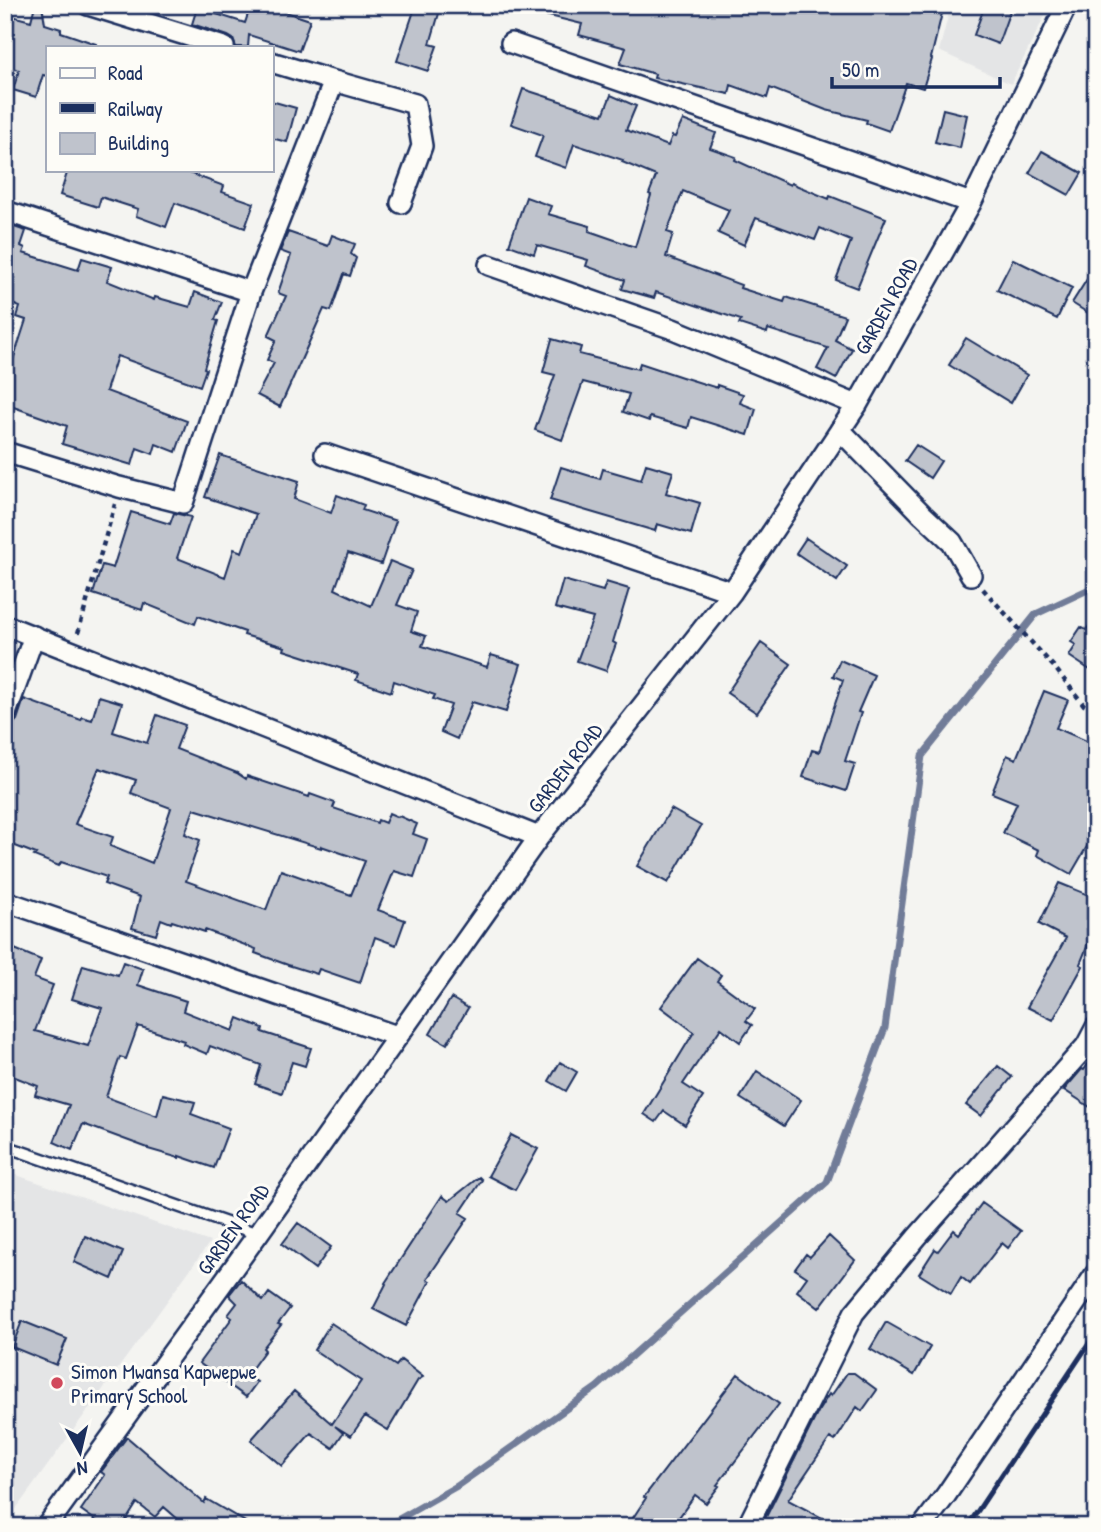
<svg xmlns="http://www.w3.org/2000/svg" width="1101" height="1532" viewBox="0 0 1101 1532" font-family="'Patrick Hand',sans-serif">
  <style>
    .built { fill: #e4e5e6 }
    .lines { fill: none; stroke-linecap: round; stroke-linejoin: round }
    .stream { stroke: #717c98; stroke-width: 7 }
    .building { fill: #bfc3cc; stroke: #1b2f5e; stroke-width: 2; fill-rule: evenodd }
    .lane-casing { stroke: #1b2f5e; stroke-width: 15 }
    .street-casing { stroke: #1b2f5e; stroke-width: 24 }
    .path { stroke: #1b2f5e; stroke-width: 4.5; stroke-dasharray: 5 5; stroke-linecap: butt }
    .lane { stroke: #fdfcf7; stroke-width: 10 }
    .street { stroke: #fdfcf7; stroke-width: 19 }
    .rail { stroke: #1b2f5e; stroke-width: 5 }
    .poi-dot { fill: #d1495b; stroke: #fdfcf7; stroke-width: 2.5 }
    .labels { text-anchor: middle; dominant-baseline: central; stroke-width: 6; stroke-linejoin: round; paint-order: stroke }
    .street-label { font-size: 21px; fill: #1b2f5e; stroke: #fdfcf7 }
    .poi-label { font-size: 21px; fill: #1b2f5e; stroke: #fdfcf7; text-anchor: start }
  </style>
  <rect width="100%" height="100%" fill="#f4f4f1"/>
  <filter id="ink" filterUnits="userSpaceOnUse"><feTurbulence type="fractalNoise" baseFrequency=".0143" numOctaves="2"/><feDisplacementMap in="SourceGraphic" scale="14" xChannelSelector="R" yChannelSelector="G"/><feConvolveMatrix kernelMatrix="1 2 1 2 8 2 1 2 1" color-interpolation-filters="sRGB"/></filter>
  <g filter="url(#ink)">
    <!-- built -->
    <path class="built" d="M951,5H1050L1011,84L939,51Z
      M5,1171L210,1242L5,1524Z"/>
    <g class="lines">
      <!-- stream -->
      <path class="stream" d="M388,1527L399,1519L457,1486L597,1387L827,1182L885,1028L922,756L1036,614L1096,586"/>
    </g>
    <!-- building -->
    <path class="building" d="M35,5H42L45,24L61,29V32L96,44V47H47V76L43,75L36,97L13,90L19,70L5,66V14L31,21Z
      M251,5H264L310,20L299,51L249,35L248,47H236L233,39L228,36L192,24L197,8L245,23Z
      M416,5H423L440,10L430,44L437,46L428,71L397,61Z
      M534,5H944L931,58L932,59L923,88L906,83L889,131L866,123L867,120L826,110L770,88L767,98L731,85L729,94L654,78L655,74L620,64L626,48L579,35L582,24L533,12Z
      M985,5H1012L998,44L974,35Z
      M523,89L603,115L611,95L636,106L626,130L668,146L672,136L675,137L683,120L716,133L710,148L736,157L735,160L790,185L791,183L829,199L830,196L886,218L857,288L836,280L851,241L820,228L815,240L756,218L744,245L718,233L729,210L683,191L667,232L673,234L666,257L741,285L740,288L784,302L786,297L845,316L835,340L852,349L836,379L817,369L828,348L768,329L767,333L739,324L741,320L656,292L654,298L622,289L625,280L586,266L588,260L537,245L534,254L509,245L526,197L551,206L548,214L590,226L589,231L635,247L651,195L649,194L656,176L622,162L623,160L574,144L566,168L535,157L543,135L511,124Z
      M271,101L296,108L287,142L271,138Z
      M943,109L967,115L960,148L935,142Z
      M1042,151L1082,173L1069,195L1029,173Z
      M68,170H181L224,186L222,192L254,203L245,228L175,203L166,227L136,216L138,209L101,197L98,207L60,195Z
      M5,224L26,231L21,246L25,248L23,253L78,270L82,258L112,267L107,281L154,300L155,297L190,307L195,292L222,302L215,320L218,321L204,368L206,369L200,386L117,356L106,391L187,421L176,452L156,444L153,454L137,448L132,465L62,444L67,426L5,404V358L13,360L26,320L17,317L20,307L5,301Z
      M288,232L328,246L332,235L355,244L351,254L356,258L350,276L344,274L331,311L324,309L280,407L257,395L274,363L267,360L276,340L268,336L286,296L278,293L291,255L280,251Z
      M1013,259L1072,288L1057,319L997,290Z
      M1096,265V318L1072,303Z
      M966,338L1027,375L1011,403L949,365Z
      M552,339L581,347L579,354L638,369L640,363L682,377L717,388V385L743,394L740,403L756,409L748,435L691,417L688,428L650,417L649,421L623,412L629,394L583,382L562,440L535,430L555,375L543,372Z
      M916,445L941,461L930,478L905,461Z
      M220,455L299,481L294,499L331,513L337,495L364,505L362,510L396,521L381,564L348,553L335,589L371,606L390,561L412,570L397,605L417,612L411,631L426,636L422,646L487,667L491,655L521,664L506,712L472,702L457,739L441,732L451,705L433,699L435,695L394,681L391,692L356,680L358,674L284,650L285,647L244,635L245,632L198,616L195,624L144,603L142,610L93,594L102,565L113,568L131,512L170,524L174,513L191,517L177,558L225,577L234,549L242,552L256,514L205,497Z
      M646,464L673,472L666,493L700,503L691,534L657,524L655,531L550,500L561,467L600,479L603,469L641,480Z
      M806,538L847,566L837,581L796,553Z
      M563,580L603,591L606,582L629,589L613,642L616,644L606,671L577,661L593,618L555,608Z
      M1096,616V674L1069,656L1076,645L1071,642L1081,627L1086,630Z
      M761,643L791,664L757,713L727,693Z
      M840,660L874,675L858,712L861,713L845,761L855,764L846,791L803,777L812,750L819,752L843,680L833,676Z
      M1044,691L1068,700L1056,728L1096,745V825L1089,843L1071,874L1037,855L1039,850L1003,833L1017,803L992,793L1007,755L1016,759Z
      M99,696L122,703L113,732L147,743L157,715L185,725L176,749L237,773L246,779L247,776L309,797L310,794L335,803L333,808L377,823L378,820L385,823L389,813L398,817L399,816L417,824L413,834L427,839L414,877L394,871L378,910L405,920L396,945L375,937L360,983L319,969L317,974L288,965L255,953L256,949L205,930V932L172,921L171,923L161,919L156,935L132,928L140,897L104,884L107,877L61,862L59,866L34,856L36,854L5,842V742L10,727L17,720L24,699L81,720L82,717L92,720ZM99,768L136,780L131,793L171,808L152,863L110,846L113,837L75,824ZM194,809L321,848V846L365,861L351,895L281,870L266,910L186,881L200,840L185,834Z
      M671,809L701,826L668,883L637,866Z
      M1059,883L1096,898V925L1080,964L1083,966L1053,1020L1027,1007L1066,938L1039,924Z
      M5,945L41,960L34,978L53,985L35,1031L88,1046L102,1008L72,999L83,965L118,975L123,962L143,969L138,985L186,1001L183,1011L233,1031L238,1018L263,1028L262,1032L311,1048L305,1066L292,1062L282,1093L255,1084L261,1065L210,1046L207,1054L183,1044L184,1041L138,1026L126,1059L120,1057L106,1097L157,1116L163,1094L195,1102L191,1114L229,1128L214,1168L179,1156V1158L148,1149V1148L83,1124L72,1150L54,1142L69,1105L35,1095L38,1086L5,1073Z
      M697,958L721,975L717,981L755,1009L746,1021L752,1025L740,1042L721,1028L683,1084L703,1097L685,1125L664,1111L656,1122L644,1114L694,1032L661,1007Z
      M451,998L468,1008L447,1044L430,1034Z
      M1096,1053V1111L1064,1090L1082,1069L1084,1070Z
      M560,1062L577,1072L566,1091L549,1081Z
      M998,1066L1012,1077L981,1116L966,1105Z
      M757,1071L801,1100L784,1126L740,1098Z
      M511,1135L538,1149L515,1190L488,1176Z
      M479,1177L482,1180L460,1213L468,1218L427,1279L430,1281L406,1326L373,1309L386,1284L385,1283L442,1196L449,1201Z
      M982,1203L1021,1231L1008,1248L1002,1243L970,1284L961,1277L951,1294L919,1274L935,1249L938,1251L954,1230L959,1234Z
      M298,1223L331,1247L315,1269L282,1244Z
      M85,1236L123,1252L112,1279L74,1262Z
      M829,1236L855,1260L819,1308L797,1291L807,1277L795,1269L806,1254L810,1257Z
      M241,1280L263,1301L269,1293L290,1308L278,1324L281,1325L263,1348L265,1350L247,1375L257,1382L246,1397L199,1363L232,1318L228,1315L237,1303L229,1295Z
      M22,1321L67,1339L56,1365L12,1347Z
      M886,1322L930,1347L914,1375L870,1349Z
      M331,1323L396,1366L401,1360L423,1377L418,1380L388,1430L365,1416L351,1436L335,1426L343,1433L333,1448L311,1433L282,1466L251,1440L294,1391L332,1424L361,1381L314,1350Z
      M847,1373H854L877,1390L862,1411L857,1407L835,1441L830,1438L788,1500L839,1527H761L819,1410L829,1394L831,1396Z
      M738,1374L779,1404L717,1485L719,1486L706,1503L695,1495L672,1527H627L646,1498L644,1497Z
      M127,1437L204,1503L206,1499L254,1527H187L164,1507L155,1517L137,1503L122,1527H105L81,1510L105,1475L101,1472Z"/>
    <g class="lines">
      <defs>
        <path id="lane" d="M5,1146L258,1234"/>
        <path id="street" d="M88,5L224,47
          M511,43L971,203
          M334,81L415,104L422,146L401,203
          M5,211L251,292
          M489,265L673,329L857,405
          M840,430L923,515L952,542L971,575
          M5,452L119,487L183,503L251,292L334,81L271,62
          M325,454L732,592
          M5,625L539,837
          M5,716L34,636
          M5,901L397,1036
          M46,1527L258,1234L539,837L732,592L857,405L971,203L1067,5
          M747,1527L854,1313L917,1237L1086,1046L1096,1027
          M922,1527L946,1495L1096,1273"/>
      </defs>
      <!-- lane casing -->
      <use href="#lane" class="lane-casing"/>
      <!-- street casing -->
      <use href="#street" class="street-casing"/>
      <!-- path -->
      <path class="path" d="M983,589L1055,668L1084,705L1096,712
        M78,633L115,504"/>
      <!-- lane -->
      <use href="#lane" class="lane"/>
      <!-- street -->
      <use href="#street" class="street"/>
      <!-- rail -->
      <path class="rail" d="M967,1527L1096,1333"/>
    </g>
  </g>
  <!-- markers -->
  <circle class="poi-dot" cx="57" cy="1383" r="7"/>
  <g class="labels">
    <!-- street labels -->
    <g class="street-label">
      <text transform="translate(886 306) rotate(-61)">GARDEN ROAD</text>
      <text transform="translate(565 768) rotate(-52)">GARDEN ROAD</text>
      <text transform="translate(233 1229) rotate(-54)">GARDEN ROAD</text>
    </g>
    <!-- poi labels -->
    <g class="poi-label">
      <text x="71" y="1371">Simon Mwansa Kapwepwe<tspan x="71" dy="24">Primary School</tspan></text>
    </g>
  </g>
  <!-- margin -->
  <rect width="1101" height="1532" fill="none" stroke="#fdfcf7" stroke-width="28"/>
  <rect x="14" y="14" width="1073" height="1504" fill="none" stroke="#1b2f5e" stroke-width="2.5" filter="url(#ink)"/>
  <!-- legend -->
  <rect x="46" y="46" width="228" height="126" fill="#fdfcf7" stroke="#a3aaba" stroke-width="2"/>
  <rect x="60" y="68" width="35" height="10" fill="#fdfcf7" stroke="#a3aaba" stroke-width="2"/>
  <text x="108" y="80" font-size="21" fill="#1b2f5e">Road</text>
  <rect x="60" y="103" width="35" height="10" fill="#1b2f5e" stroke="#a3aaba" stroke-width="2"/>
  <text x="108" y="116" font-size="21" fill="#1b2f5e">Railway</text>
  <rect x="60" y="133" width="35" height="21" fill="#bfc3cc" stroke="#a3aaba" stroke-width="2"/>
  <text x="108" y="150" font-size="21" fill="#1b2f5e">Building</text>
  <!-- north arrow -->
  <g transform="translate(80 1452) rotate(172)" stroke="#fdfcf7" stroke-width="5" paint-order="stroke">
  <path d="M0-5L12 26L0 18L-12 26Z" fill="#1b2f5e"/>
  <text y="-10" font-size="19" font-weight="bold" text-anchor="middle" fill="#1b2f5e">N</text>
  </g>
  <!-- scale -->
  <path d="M832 77v10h168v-10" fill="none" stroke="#1b2f5e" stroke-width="3.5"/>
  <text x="842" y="77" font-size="21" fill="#1b2f5e" stroke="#fdfcf7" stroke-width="5" paint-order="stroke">50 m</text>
</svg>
